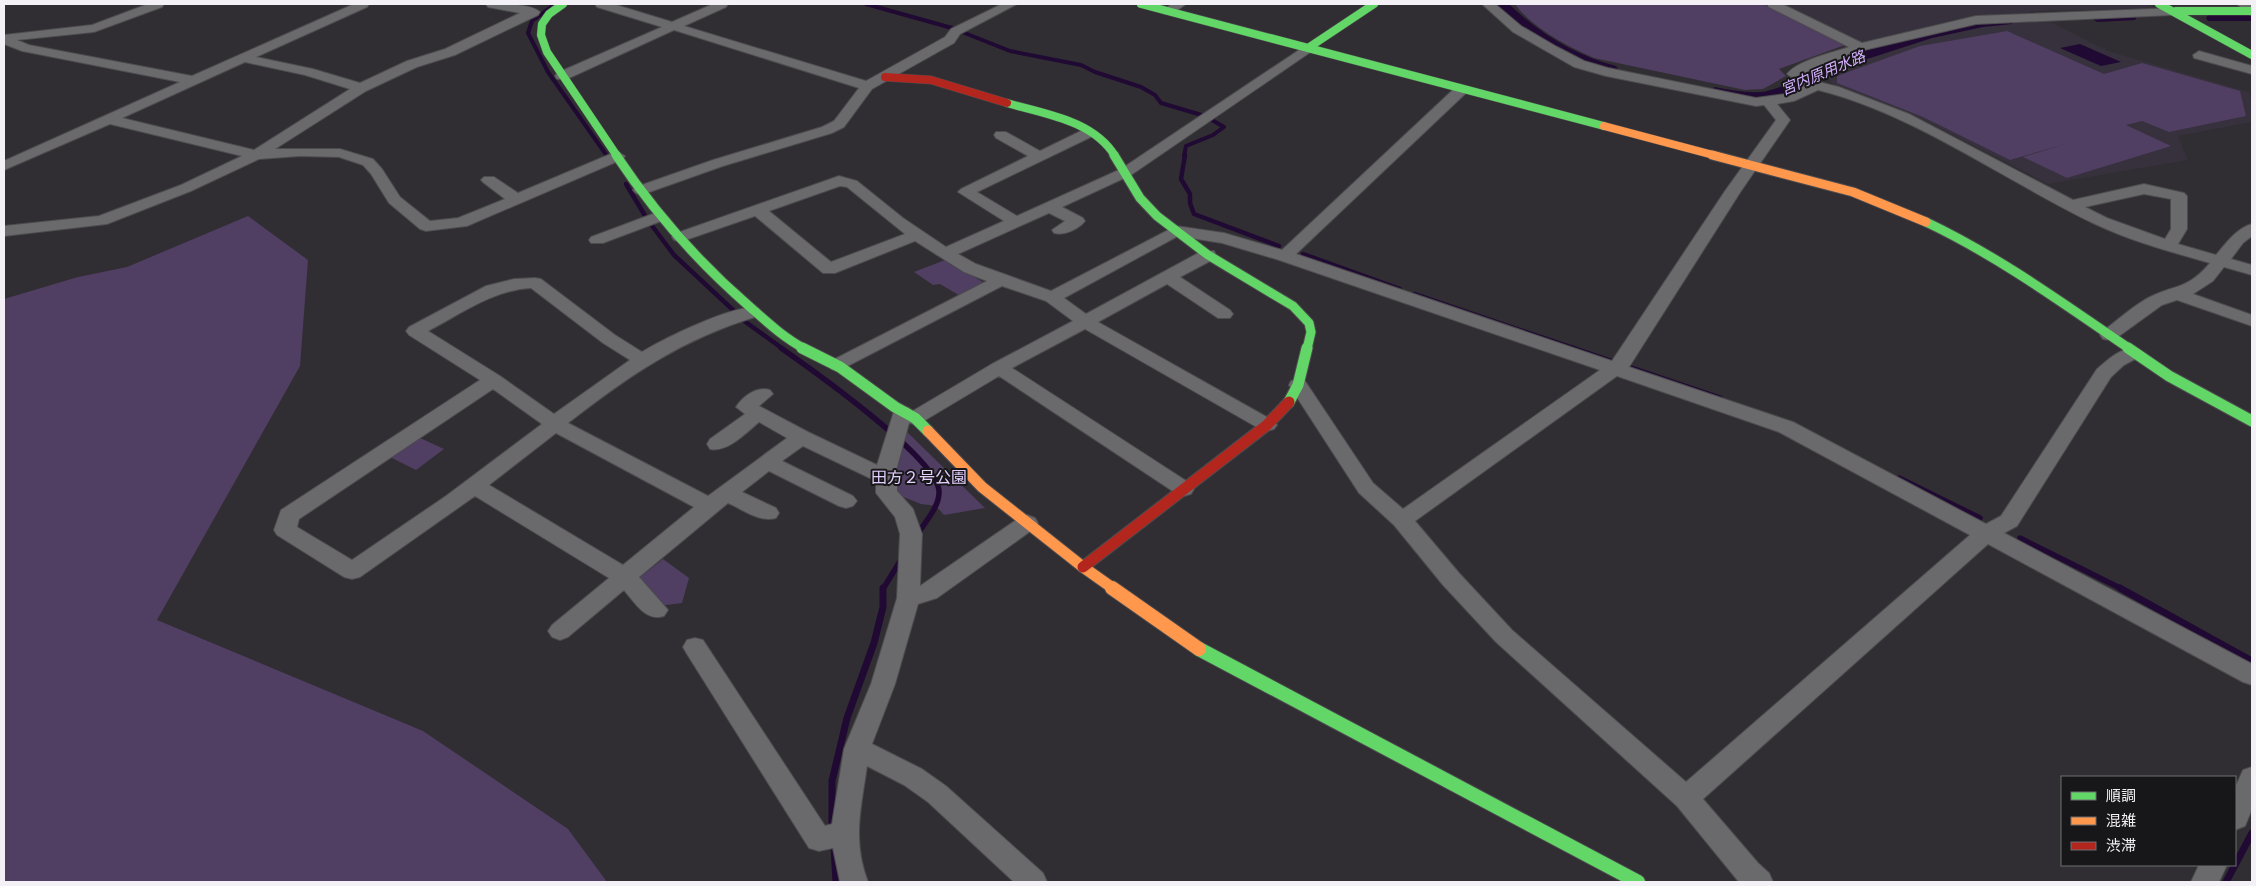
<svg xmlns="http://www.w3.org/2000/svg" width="2256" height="886" viewBox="0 0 2256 886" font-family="'Work Sans','Noto Sans JP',sans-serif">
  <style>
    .built { fill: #36313c }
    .green { fill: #503e63 }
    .water { fill: #200933 }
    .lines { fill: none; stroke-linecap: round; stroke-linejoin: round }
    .stream-far3 { stroke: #200933; stroke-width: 4 }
    .stream-far2 { stroke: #200933; stroke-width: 4.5 }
    .stream-far1 { stroke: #200933; stroke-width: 5.5 }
    .stream { stroke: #200933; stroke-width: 7 }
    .canal { fill: #200933; fill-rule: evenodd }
    .street-casing { stroke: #4c4b4e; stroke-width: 2 }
    .fast-far3-casing { stroke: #4c4b4e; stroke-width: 9 }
    .fast-far2-casing { stroke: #4c4b4e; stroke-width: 11 }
    .fast-far1-casing { stroke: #4c4b4e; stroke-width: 13 }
    .fast-casing { stroke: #4c4b4e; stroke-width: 16 }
    .slow-far3-casing { stroke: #4c4b4e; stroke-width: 9 }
    .slow-far2-casing { stroke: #4c4b4e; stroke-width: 11 }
    .slow-far1-casing { stroke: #4c4b4e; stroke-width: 13 }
    .slow-casing { stroke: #4c4b4e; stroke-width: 16 }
    .jam-far1-casing { stroke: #4c4b4e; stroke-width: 9 }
    .jam-casing { stroke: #4c4b4e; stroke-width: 13 }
    .street { fill: #6a696c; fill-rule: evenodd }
    .fast-far3 { stroke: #63d668; stroke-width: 8 }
    .fast-far2 { stroke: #63d668; stroke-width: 9 }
    .fast-far1 { stroke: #63d668; stroke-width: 11 }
    .fast { stroke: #63d668; stroke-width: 14 }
    .slow-far3 { stroke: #ff974d; stroke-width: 8 }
    .slow-far2 { stroke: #ff974d; stroke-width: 9 }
    .slow-far1 { stroke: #ff974d; stroke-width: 11 }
    .slow { stroke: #ff974d; stroke-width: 14 }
    .jam-far1 { stroke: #b3261e; stroke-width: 8 }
    .jam { stroke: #b3261e; stroke-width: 11 }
    .labels { text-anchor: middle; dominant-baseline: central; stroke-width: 4; stroke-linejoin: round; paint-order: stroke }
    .far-water-label { font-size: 15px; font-style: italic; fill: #d4b0ff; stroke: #171618 }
    .park-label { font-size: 16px; fill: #e3cefe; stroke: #171618 }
  </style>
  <rect width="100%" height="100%" fill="#302e32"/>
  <!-- built -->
  <path class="built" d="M1781,4H2147L2158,9L2029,11L2108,51L2249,92L2252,107V122L2178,136L2188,160L2048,184L1920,118L1831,83L1827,74L1876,54Z"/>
  <!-- green -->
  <path class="green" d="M1515,4H1763L1845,45L1779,69L1786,76L1763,89L1745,90L1594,58C1568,47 1531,27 1515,4Z
    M2007,31L2104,74L2142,63L2240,91L2246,116L2169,132L2142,121L2126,125L2171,146L2067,178L2023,157L2065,144L2010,160L1923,117L1837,83V76L1920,46Z
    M248,216L308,260L300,366L157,620L423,731L568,829L607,882H4V299L78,277L127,267Z
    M945,260L988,285L962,297L940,284L933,285L914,272Z
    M904,429L985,508L944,515L936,506L921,504L896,494L892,467Z
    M418,437L444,449L416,470L390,457Z
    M663,559L689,578L682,603L659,606L642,591L640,577Z"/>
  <!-- water -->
  <path class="water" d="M2080,44L2121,62L2101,66L2060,48Z"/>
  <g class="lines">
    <!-- stream-far3 -->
    <path class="stream-far3" d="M555,4L532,21L528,33L548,72L607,156
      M866,4L952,28L1010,51L1081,65L1095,72L1141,87L1155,95L1161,103L1205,116L1224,127L1213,135L1186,146L1184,156"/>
    <!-- stream-far2 -->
    <path class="stream-far2" d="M606,155L610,160
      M1185,155L1181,179L1190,194V203L1194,214L1279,246
      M626,184L647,219L674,255L747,323L783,349
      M1303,254L1400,289
      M1414,294L1576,349"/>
    <!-- stream-far1 -->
    <path class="stream-far1" d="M781,348C811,369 937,458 939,491C940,506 925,522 917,535
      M1572,348L1720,398
      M1899,478L1980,518
      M2020,538L2122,589
      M883,589L902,558"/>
    <!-- stream -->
    <path class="stream" d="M2120,588L2252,661
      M832,830V781L847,718L874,643L883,607V588
      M834,847L836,882
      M2226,882L2252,833"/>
    <!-- canal -->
    <path class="canal" d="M1497,4H1509C1539,33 1575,55 1616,66L1618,69L1616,72C1588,79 1513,26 1497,4Z
      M2131,13L2137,17L2135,20L2097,22L2091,18L2097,14Z
      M2212,14H2250L2252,15V21H2208L2206,18L2208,15Z
      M2008,17L2012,18L2014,21L2012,24L1983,27L1932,38L1855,63L1780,96L1761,100L1737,99L1710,94L1708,91L1715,87C1730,90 1745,93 1761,92C1783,90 1821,66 1845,57C1898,39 1952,22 2008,17Z"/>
    <defs>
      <path id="street" d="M148,4H164L162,7L94,32L17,40L29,45L192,76L354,4H369L367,7L256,57L313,69L360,83L407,61L445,49L520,13L488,7L486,4C500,4 530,3 540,12L538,15L455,55L417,67L366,91L275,149H340L373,159L382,169L400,197L430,221L458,218L505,199L484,183L481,180L484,177H494L518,193L613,153L618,152L625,156L623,159L467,226L426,231L420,229L389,203L371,174L363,165L339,157L300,156L259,159L191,191L107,224L4,236V226L99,216L181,185L242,156L110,124L4,170V161L180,82L22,51L4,44V35L92,25ZM245,62L305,75L350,89L254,150L122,118Z
        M595,4H613L672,22L713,4H728L726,7L684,26L866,81L945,37L951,29L1002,4H1017L960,34L954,43L872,89L844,127L832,133L723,166L641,195L636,193L633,190L636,187L713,160L822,127L834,121L859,88L674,30L567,79H557L555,76L557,73L662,27L597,7Z
        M1172,4H1186L1172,14H1164L1162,11Z
        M1482,4H1495L1521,26L1557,47L1584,61L1608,68L1756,98L1786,94L1804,86L1787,74C1798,60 1832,53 1849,47L1769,7L1767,4H1782L1862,43L1976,16L2176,8L2178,11L2172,15L1976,24L1864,50L1812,69L1803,74L1815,81L1839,87L1909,114L2073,200L2144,184L2184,193L2187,196V229L2178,244L2216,255C2226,243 2237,228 2252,224V236L2243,243L2231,259L2252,265V275L2224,267L2213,281L2193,294L2252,315V326L2177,300L2162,305L2115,339L2109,340L2103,339L2100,335L2103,331C2118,320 2134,305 2150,297C2177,284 2188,289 2210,263C2171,252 2131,241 2095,224C2005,181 1915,114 1818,90L1794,101L1777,104L1790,120L1741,191L1629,367L1793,422L1986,524L2001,516L2097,369C2109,359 2123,345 2139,349L2142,353L2139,357L2124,365L2111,377L2017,526L2004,533L2252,664V685L2243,682L1988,544L1703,799L1758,863L1769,873L1773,882H1739L1677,806L1496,642L1443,585L1394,525L1359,493L1289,385L1291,381L1298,379L1305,381L1373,483L1403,509L1600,370L1279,260L1222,243L1178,236L1064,298L1086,314L1202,251H1214L1216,255L1214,259L1180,277L1230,310L1233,314L1230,318H1218L1167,284L1098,322L1274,421L1277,425L1274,429L1267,431L1260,429L1085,329L1012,368L1191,484L1194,489L1191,494L1184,496L1177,494L999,376L922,422L915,424L909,423L897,467V491L913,509L922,534L920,586L1019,518L1027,515L1035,518L1038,523L1035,528L937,598L918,604L895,684L872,744L922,769L946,786L1043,873L1047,882H1014L928,802L904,785L867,766C861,809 852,840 868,882H840L833,848L819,851L809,848L687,654L683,647L687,640L695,638L703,640L825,826L832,824L844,749L871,684L897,598L900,534L895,517L876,493V481L803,446L782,461L853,496L857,501L853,506L846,508L839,506L769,471L742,492L776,508L779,513L776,518C760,523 742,509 728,503L639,577L668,610L664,616C646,622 635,603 624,590L568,637L560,640L552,637L548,631L552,625L609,578L475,496L360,577L352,579L344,577L277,535L274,530L281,510L480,380L409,335L406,331L409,327L486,286L514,279L535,278L541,279L615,335L642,352C663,339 736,303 758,308L761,312L758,316C682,339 630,375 568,423L708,496L787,438L759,422C746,433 727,453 710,449L707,444L710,439L745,414L736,407C743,396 757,386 770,390L773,394L759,406L808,432L877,465L895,408L902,406L909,408L911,412L992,364L1073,321L1046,301L1002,286L838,371L831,369L829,365L831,361L987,281L964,272L915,241L835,273H823L755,216L680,242L674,240L672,237L674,234L839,176L857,181L903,218L946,247L1004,221L958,192L961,189L1028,156L996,138L994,135L996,132H1006L1040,151L1083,130L1088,129L1095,133L1093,136L977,192L1017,216L1121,169L1308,44L1312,45L1314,48L1312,51L1131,175L1062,207L1083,218L1085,221C1079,229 1064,236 1054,233L1052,230L1065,221L1049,213L958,254L976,264L1051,291L1176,226L1224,233L1282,250L1456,87L1461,86L1468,90L1466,93L1296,254L1612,361L1725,191L1776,120L1764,105L1756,106L1606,76L1574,67L1513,32ZM840,186L847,187L905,234L831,262L769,211ZM2144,194L2171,199V229L2165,239L2107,218L2085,207ZM531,288L603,343L630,360L554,414L500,376L428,331C461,314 493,290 531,288ZM1617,376L1779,432L1970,535L1686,782L1512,630L1459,573L1415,521ZM493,389L542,424L446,496L352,560L297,527L299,519ZM556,433L694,507L623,565L489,485Z
        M2237,4L2252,5V15L2248,14Z
        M2199,51L2252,66V74L2194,58L2193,55Z
        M658,212L664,214L666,217L664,220L603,243H591L589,240L591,237Z
        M2252,767V809L2245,826L2235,830V788L2243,770Z
        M2199,865H2227L2219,882H2191Z"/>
      <path id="fast-far3" d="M563,4L549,14L542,24L541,35L547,52L617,156
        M1141,4L1604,126
        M2159,4L2252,55
        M2176,11H2252
        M1308,48L1374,4
        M1007,103C1044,114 1093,120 1115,156"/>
      <path id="fast-far2" d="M616,155C654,212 698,262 750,307C767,322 784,338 805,349
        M1114,155L1140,198L1157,216L1208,255L1293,306L1309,323L1311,332L1307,349
        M1926,222C1998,256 2064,304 2130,349"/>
      <path id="fast-far1" d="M802,348L840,367L895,407L915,418L928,431
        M2128,348L2169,376L2252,421
        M1289,402L1298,385L1307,348"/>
      <path id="fast" d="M1199,649L1638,882"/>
      <path id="slow-far3" d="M1604,126L1717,156"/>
      <path id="slow-far2" d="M1712,155L1853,192L1926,222"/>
      <path id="slow-far1" d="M928,431L982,487L1083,567L1114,589"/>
      <path id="slow" d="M1112,588L1199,649"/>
      <path id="jam-far1" d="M885,77L931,80L1007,103"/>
      <path id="jam" d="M1083,567L1267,425L1289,402"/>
    </defs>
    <!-- street casing -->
    <use href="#street" class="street-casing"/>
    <!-- fast-far3 casing -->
    <use href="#fast-far3" class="fast-far3-casing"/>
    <!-- fast-far2 casing -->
    <use href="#fast-far2" class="fast-far2-casing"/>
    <!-- fast-far1 casing -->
    <use href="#fast-far1" class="fast-far1-casing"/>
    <!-- fast casing -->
    <use href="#fast" class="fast-casing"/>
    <!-- slow-far3 casing -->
    <use href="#slow-far3" class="slow-far3-casing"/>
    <!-- slow-far2 casing -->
    <use href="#slow-far2" class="slow-far2-casing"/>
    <!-- slow-far1 casing -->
    <use href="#slow-far1" class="slow-far1-casing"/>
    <!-- slow casing -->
    <use href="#slow" class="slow-casing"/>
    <!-- jam-far1 casing -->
    <use href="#jam-far1" class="jam-far1-casing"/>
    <!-- jam casing -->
    <use href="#jam" class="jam-casing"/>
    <!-- street -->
    <use href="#street" class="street"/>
    <!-- fast-far3 -->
    <use href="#fast-far3" class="fast-far3"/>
    <!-- fast-far2 -->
    <use href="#fast-far2" class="fast-far2"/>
    <!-- fast-far1 -->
    <use href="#fast-far1" class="fast-far1"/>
    <!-- fast -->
    <use href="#fast" class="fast"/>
    <!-- slow-far3 -->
    <use href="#slow-far3" class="slow-far3"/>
    <!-- slow-far2 -->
    <use href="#slow-far2" class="slow-far2"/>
    <!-- slow-far1 -->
    <use href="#slow-far1" class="slow-far1"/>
    <!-- slow -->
    <use href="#slow" class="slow"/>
    <!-- jam-far1 -->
    <use href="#jam-far1" class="jam-far1"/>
    <!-- jam -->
    <use href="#jam" class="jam"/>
  </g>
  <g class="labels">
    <!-- far-water labels -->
    <g class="far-water-label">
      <text transform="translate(1823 73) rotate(-23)">宮内原用水路</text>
    </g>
    <!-- park labels -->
    <g class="park-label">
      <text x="919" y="477">田方２号公園</text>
    </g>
  </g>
  <!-- border -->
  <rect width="2256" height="886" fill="none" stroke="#f3f1f5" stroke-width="10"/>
  <!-- legend -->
  <rect x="2061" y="776" width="175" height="90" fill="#171618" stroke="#6f6e70"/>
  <rect x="2071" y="792" width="25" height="8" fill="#63d668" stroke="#6f6e70"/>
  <text x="2106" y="801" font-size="15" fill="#f3f1f5">順調</text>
  <rect x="2071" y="817" width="25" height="8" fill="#ff974d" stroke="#6f6e70"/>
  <text x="2106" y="826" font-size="15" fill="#f3f1f5">混雑</text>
  <rect x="2071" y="842" width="25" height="8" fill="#b3261e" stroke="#6f6e70"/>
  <text x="2106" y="851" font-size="15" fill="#f3f1f5">渋滞</text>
</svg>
